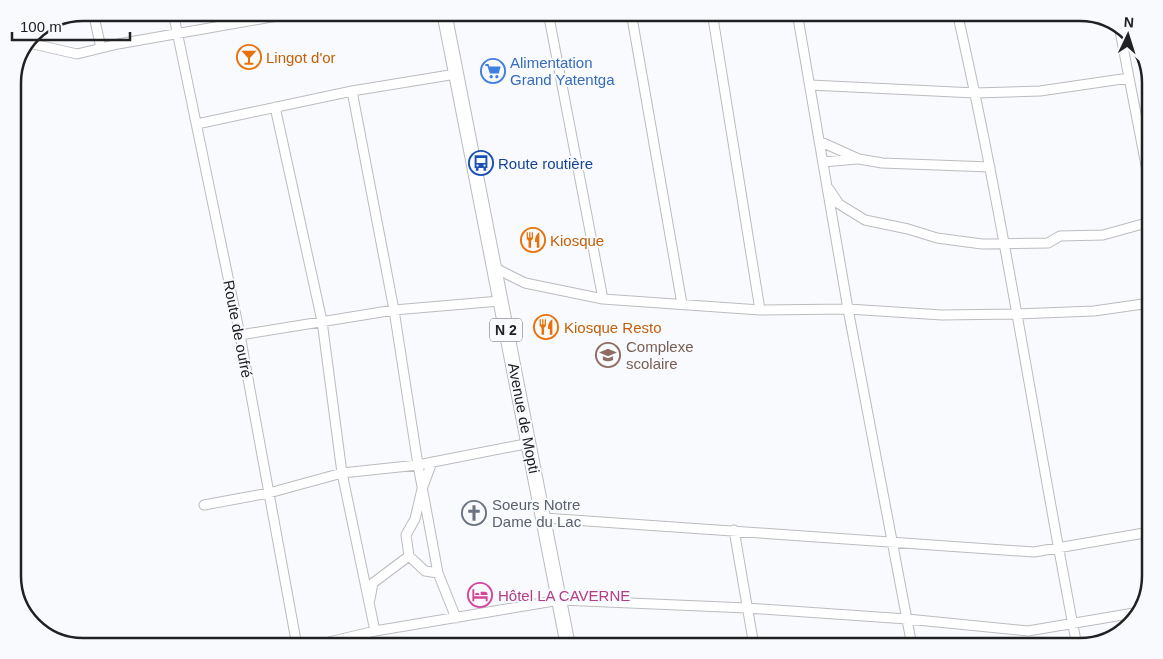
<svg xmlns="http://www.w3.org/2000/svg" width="1163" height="659" viewBox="0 0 1163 659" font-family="Arial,sans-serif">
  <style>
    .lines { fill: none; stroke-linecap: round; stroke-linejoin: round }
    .street-casing { stroke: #babcbf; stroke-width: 11 }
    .primary-casing { stroke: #babcbf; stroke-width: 16 }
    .street { stroke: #fff; stroke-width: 9 }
    .primary { stroke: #fff; stroke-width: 14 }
    .labels { text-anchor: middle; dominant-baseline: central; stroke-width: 4; stroke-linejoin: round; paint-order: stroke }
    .shield { fill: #f8fafd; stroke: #616264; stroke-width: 1 }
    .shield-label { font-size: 14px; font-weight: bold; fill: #202122 }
    .food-label { font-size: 15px; fill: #c56008; stroke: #f8fafd; text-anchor: start }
    .shop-label { font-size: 15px; fill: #366cbe; stroke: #f8fafd; text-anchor: start }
    .transit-label { font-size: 15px; fill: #164399; stroke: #f8fafd; text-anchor: start }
    .street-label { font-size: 15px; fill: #202122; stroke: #f8fafd }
    .education-label { font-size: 15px; fill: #785e54; stroke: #f8fafd; text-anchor: start }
    .worship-label { font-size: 15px; fill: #5b616d; stroke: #f8fafd; text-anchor: start }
    .hotel-label { font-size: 15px; fill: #b23c85; stroke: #f8fafd; text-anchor: start }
    .rim { fill: none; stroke: #202122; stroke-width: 2.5 }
  </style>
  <rect width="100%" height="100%" fill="#f8fafd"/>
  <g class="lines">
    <defs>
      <path id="street" d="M93,12L101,48
        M173,12L240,335L297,646
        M548,12L603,299
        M631,12L682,304
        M712,12L760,310
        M797,12L848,309L912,646
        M957,12C1005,222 1036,436 1077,646
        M1119,26L1150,186
        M29,43L77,54L118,44L300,12
        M810,85L975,93L1040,91L1129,78
        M352,91L394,310L418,465L438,573L456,618
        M275,107L322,321L342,473L375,631
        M197,124L352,91L456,74
        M819,141L859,159L882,163L990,167
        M823,162L857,159
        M829,189L839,204L865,220L908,229L937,238L982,244L1048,243L1060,236L1103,235L1150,222
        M495,268L525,283L603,299L760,310L848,309L942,315L1015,314L1094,311L1150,303
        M240,335L394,310L500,301
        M204,505L269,493L342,473L418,465L530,443
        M544,518L1034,552L1150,532
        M734,530L754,646
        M409,556L425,571L438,573
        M370,599L373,583L409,556L406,535L415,519L422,489L432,462
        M312,646L375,631L560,600L747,608L907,619L1028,631L1140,612"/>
      <path id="primary" d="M444,12L568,646"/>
    </defs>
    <!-- street casing -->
    <use href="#street" class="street-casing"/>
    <!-- primary casing -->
    <use href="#primary" class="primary-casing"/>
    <!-- street -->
    <use href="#street" class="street"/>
    <!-- primary -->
    <use href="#primary" class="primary"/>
  </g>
  <!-- icons -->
  <defs>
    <symbol id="bar-ring" viewBox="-11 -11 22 22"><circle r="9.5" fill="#f8fafd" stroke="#e8710a" stroke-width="1.5"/><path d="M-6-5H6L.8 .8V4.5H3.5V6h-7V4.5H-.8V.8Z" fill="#e8710a"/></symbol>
    <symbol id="supermarket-ring" viewBox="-11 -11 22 22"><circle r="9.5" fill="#f8fafd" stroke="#3f7fe0" stroke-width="1.5"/><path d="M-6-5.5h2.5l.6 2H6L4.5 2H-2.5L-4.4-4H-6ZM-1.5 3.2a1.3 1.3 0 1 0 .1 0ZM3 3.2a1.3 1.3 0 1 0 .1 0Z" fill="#3f7fe0"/></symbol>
    <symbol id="bus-ring" viewBox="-11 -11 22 22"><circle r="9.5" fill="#f8fafd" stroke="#1a4fb4" stroke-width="1.5"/><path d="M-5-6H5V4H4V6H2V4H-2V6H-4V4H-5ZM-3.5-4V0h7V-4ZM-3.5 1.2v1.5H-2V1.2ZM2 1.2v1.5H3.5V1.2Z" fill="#1a4fb4"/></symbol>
    <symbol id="restaurant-ring" viewBox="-11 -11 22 22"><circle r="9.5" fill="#f8fafd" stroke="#e8710a" stroke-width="1.5"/><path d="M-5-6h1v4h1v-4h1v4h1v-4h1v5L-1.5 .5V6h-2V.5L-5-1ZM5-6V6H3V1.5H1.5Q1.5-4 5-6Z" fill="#e8710a"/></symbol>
    <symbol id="school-ring" viewBox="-11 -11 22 22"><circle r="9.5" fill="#f8fafd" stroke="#8d6e63" stroke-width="1.5"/><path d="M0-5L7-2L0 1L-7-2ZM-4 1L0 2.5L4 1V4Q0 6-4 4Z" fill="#8d6e63"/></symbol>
    <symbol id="church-ring" viewBox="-11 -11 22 22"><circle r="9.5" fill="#f8fafd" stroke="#6b7280" stroke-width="1.5"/><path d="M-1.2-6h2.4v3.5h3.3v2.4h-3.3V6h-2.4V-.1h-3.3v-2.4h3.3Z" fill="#6b7280"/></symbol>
    <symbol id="hotel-ring" viewBox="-11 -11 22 22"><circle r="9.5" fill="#f8fafd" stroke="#d1479c" stroke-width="1.5"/><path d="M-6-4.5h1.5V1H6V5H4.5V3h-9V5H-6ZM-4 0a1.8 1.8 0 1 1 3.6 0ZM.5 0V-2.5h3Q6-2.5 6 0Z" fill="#d1479c"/></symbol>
  </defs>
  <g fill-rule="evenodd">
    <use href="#bar-ring" x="235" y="43" width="28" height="28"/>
    <use href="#supermarket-ring" x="479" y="57" width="28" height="28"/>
    <use href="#bus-ring" x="467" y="149" width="28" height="28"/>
    <use href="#restaurant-ring" x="519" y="226" width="28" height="28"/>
    <use href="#restaurant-ring" x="532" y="313" width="28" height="28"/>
    <use href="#school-ring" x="594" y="341" width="28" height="28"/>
    <use href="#church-ring" x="460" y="499" width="28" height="28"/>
    <use href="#hotel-ring" x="466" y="581" width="28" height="28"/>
  </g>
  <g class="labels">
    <!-- shield labels -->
    <rect class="shield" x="490" y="318.5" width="32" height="23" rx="4"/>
    <g class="shield-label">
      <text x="506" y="330">N 2</text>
    </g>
    <!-- food labels -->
    <g class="food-label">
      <text x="266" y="57">Lingot d'or</text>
      <text x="550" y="240">Kiosque</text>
      <text x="564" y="327">Kiosque Resto</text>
    </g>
    <!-- shop labels -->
    <g class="shop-label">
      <text x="510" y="62">Alimentation<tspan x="510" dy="17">Grand Yatentga</tspan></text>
    </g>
    <!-- transit labels -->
    <g class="transit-label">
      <text x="498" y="163">Route routière</text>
    </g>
    <!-- street labels -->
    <g class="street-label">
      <text transform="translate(238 329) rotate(79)">Route de oufré</text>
      <text transform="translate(524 418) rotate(79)">Avenue de Mopti</text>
    </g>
    <!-- education labels -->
    <g class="education-label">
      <text x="626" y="346">Complexe<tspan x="626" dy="17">scolaire</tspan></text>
    </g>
    <!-- worship labels -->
    <g class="worship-label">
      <text x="492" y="504">Soeurs Notre<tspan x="492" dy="17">Dame du Lac</tspan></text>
    </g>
    <!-- hotel labels -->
    <g class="hotel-label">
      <text x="498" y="595">Hôtel LA CAVERNE</text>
    </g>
  </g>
  <!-- crop -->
  <path d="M0 0H1163V659H0ZM83 21H1080A62 62 0 0 1 1142 83V576A62 62 0 0 1 1080 638H83A62 62 0 0 1 21 576V83A62 62 0 0 1 83 21Z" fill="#f8fafd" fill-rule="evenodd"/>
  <path class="rim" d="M83 21H1080A62 62 0 0 1 1142 83V576A62 62 0 0 1 1080 638H83A62 62 0 0 1 21 576V83A62 62 0 0 1 83 21Z"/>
  <!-- north arrow -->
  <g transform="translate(1128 35) rotate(4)" stroke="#f8fafd" stroke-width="4" paint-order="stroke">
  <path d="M0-4L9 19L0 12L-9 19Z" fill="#202122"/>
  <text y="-8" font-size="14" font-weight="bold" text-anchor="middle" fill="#202122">N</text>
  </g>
  <!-- scale -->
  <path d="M12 32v8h118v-8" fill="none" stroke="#202122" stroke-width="2.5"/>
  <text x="20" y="32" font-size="15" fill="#202122" stroke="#f8fafd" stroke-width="4" paint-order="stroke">100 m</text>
</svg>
